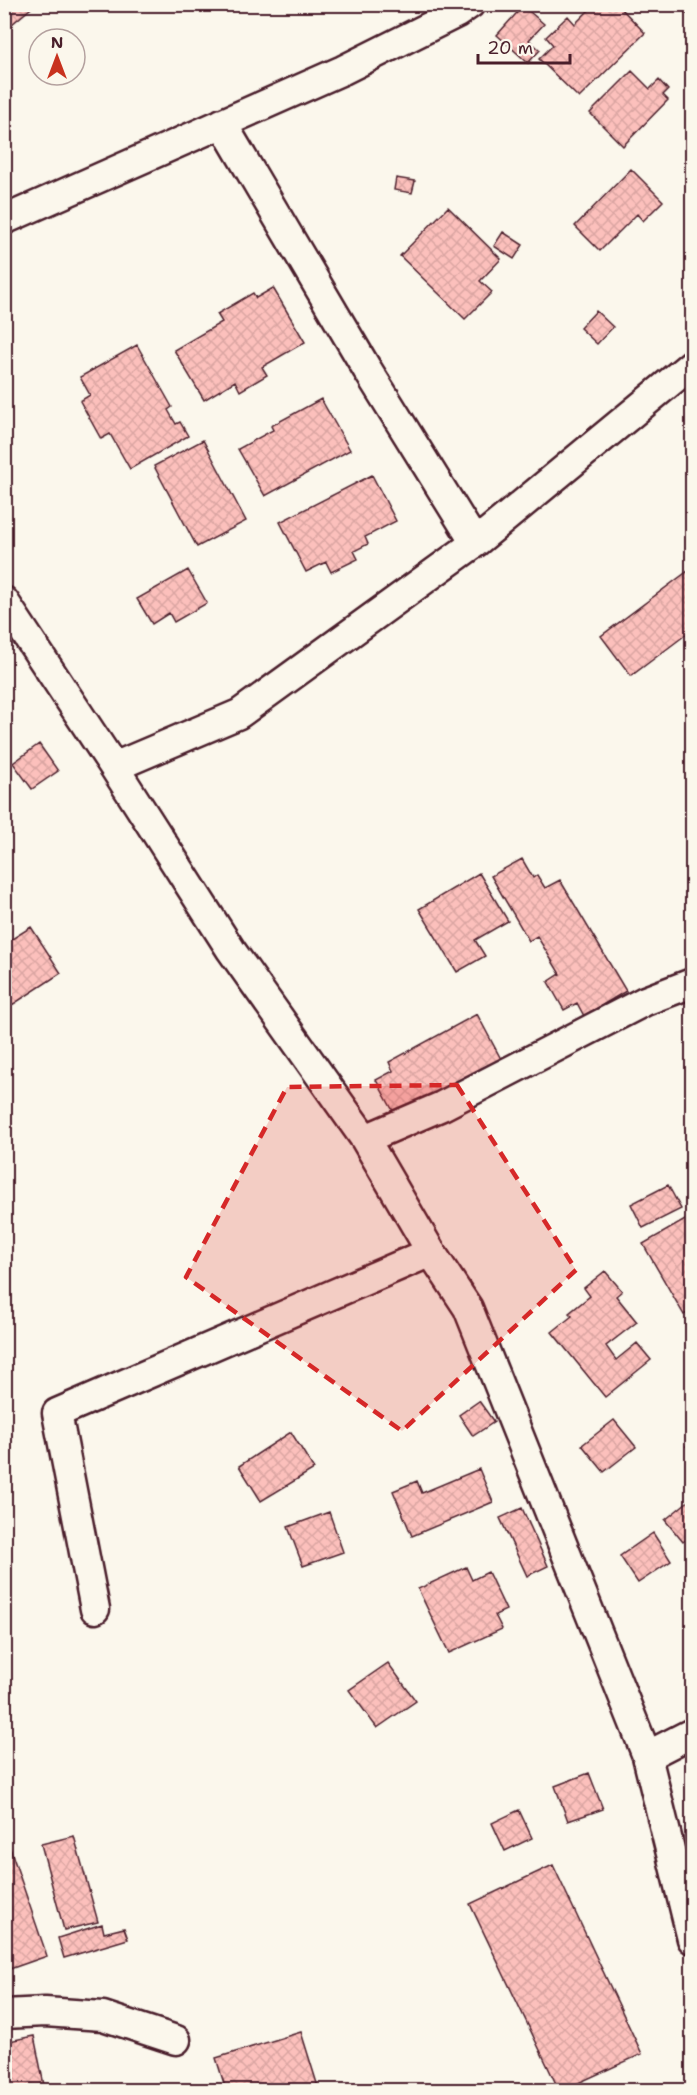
<svg xmlns="http://www.w3.org/2000/svg" width="697" height="2095" viewBox="0 0 697 2095" font-family="'Shantell Sans',sans-serif">
  <style>
    .building { fill: url(#building-cross-hatch); stroke: #4a1f2b; stroke-width: 1.5 }
    .lines { fill: none; stroke-linecap: round; stroke-linejoin: round }
    .minor-casing { stroke: #4a1f2b; stroke-width: 33 }
    .minor { stroke: #fbf7ec; stroke-width: 28 }
    .marked { fill: #d62828; fill-opacity: 0.2; stroke: #d62828; stroke-width: 4.5; stroke-dasharray: 12 8; stroke-linejoin: round }
  </style>
  <defs>
    <pattern id="building-cross-hatch" width="8" height="8" patternUnits="userSpaceOnUse" patternTransform="scale(1.5)"><rect width="8" height="8" fill="#fcc0bc"/><path d="M0 0l8 8M0 8l8-8" fill="none" stroke="#daa5a2"/></pattern>
  </defs>
  <rect width="100%" height="100%" fill="#fbf7ec"/>
  <filter id="ink" filterUnits="userSpaceOnUse"><feTurbulence type="fractalNoise" baseFrequency=".0167" numOctaves="2"/><feDisplacementMap in="SourceGraphic" scale="12" xChannelSelector="R" yChannelSelector="G"/><feConvolveMatrix kernelMatrix="1 2 1 2 8 2 1 2 1" color-interpolation-filters="sRGB"/></filter>
  <g filter="url(#ink)">
    <!-- building -->
    <path class="building" d="M4,4H36L6,29Z
      M595,4H617L645,33L579,98L539,59L553,45L546,37L568,16L575,24Z
      M677,4H692V9L687,14Z
      M523,6L544,24L529,40L540,50L528,63L497,35Z
      M632,71L650,89L659,80L668,90L663,95L668,100L623,146L590,113Z
      M631,169L663,201L643,221L637,214L600,251L575,226Z
      M396,178L415,181L412,193L394,190Z
      M448,207L501,259L480,281L492,292L465,319L400,256Z
      M503,232L523,245L514,259L494,246Z
      M273,288L305,342L262,367L267,375L240,391L235,381L204,400L174,350L222,322L217,314L253,293L256,298Z
      M596,311L613,327L597,344L580,328Z
      M137,345L172,407L168,410L176,424L180,422L188,436L130,469L110,434L101,439L80,401L90,395L80,377Z
      M321,399L350,450L265,496L238,449L273,430L271,426Z
      M203,440L246,521L197,547L154,466Z
      M372,475L396,521L365,537L368,544L354,551L358,559L331,572L326,562L306,572L280,522Z
      M692,568V630L631,676L601,636Z
      M188,570L207,603L174,622L169,613L152,624L137,599Z
      M39,744L58,771L32,789L13,763Z
      M522,859L533,878L537,875L545,888L560,880L626,991L584,1016L577,1003L564,1010L548,982L560,974L537,936L529,941L491,876Z
      M479,873L508,921L475,940L485,956L457,972L419,909Z
      M31,927L61,973L9,1007L4,1001V944Z
      M477,1014L502,1061L397,1118L376,1080L393,1071L389,1062Z
      M668,1185L681,1209L643,1228L631,1204Z
      M692,1216V1310L684,1315L643,1244Z
      M605,1271L622,1291L616,1296L637,1322L606,1346L616,1360L637,1343L651,1360L605,1397L552,1332L572,1316L569,1313L590,1296L584,1288Z
      M479,1401L494,1422L473,1436L459,1415Z
      M614,1420L636,1447L604,1472L582,1445Z
      M291,1432L314,1469L261,1501L239,1466Z
      M692,1441V1454L686,1446Z
      M479,1469L493,1502L412,1536L393,1491L417,1481L422,1493Z
      M692,1498V1535L683,1542L665,1520Z
      M522,1508L548,1566L527,1576L500,1518Z
      M329,1512L343,1552L303,1566L288,1527Z
      M653,1533L671,1561L638,1583L620,1556Z
      M466,1567L472,1580L488,1572L506,1610L495,1615L502,1629L449,1653L418,1589Z
      M388,1663L416,1701L377,1728L349,1690Z
      M589,1773L603,1809L568,1821L555,1786Z
      M519,1810L532,1838L505,1851L492,1823Z
      M74,1836L98,1922L64,1930L41,1844Z
      M10,1848L47,1956L7,1970L4,1962V1850Z
      M553,1865L642,2054L563,2090H559L470,1904Z
      M102,1924L104,1933L124,1928L128,1939L64,1958L58,1938Z
      M301,2032L319,2090H226L216,2058Z
      M34,2036L45,2090H8L4,2075V2042Z"/>
    <g class="lines">
      <defs>
        <path id="minor" d="M222,123L367,369L475,543
          M4,220L343,70L457,13L470,4
          M4,601L114,767L231,950L365,1139L431,1252L468,1308L647,1756L692,1939
          M114,767L239,714L475,543L692,364
          M365,1139L442,1106L645,1001L692,983
          M95,1609L57,1413L431,1252
          M647,1756L692,1733
          M4,2014L45,2012L103,2016L176,2040"/>
      </defs>
      <!-- minor casing -->
      <use href="#minor" class="minor-casing"/>
      <!-- minor -->
      <use href="#minor" class="minor"/>
    </g>
  </g>
  <!-- marked area -->
  <path class="marked" d="M457,1085L576,1270L402,1431L186,1277L287,1087Z"/>
  <!-- margin -->
  <rect width="697" height="2095" fill="none" stroke="#fbf7ec" stroke-width="24"/>
  <rect x="12" y="12" width="673" height="2071" fill="none" stroke="#4a1f2b" stroke-width="2" filter="url(#ink)"/>
  <!-- north arrow -->
  <g transform="translate(57 57)"><circle r="28" fill="#fbf7ec" stroke="#b4a19f" stroke-width="1.5"/>
  <path d="M0-4.5L10 22L0 15L-10 22Z" fill="#c8321e"/>
  <text y="-9" font-size="16" font-weight="bold" text-anchor="middle" fill="#4a1f2b">N</text>
  </g>
  <!-- scale -->
  <path d="M478 54v9h92v-9" fill="none" stroke="#4a1f2b" stroke-width="3"/>
  <text x="487" y="54" font-size="18" fill="#4a1f2b" stroke="#fbf7ec" stroke-width="4.5" paint-order="stroke">20 m</text>
</svg>
